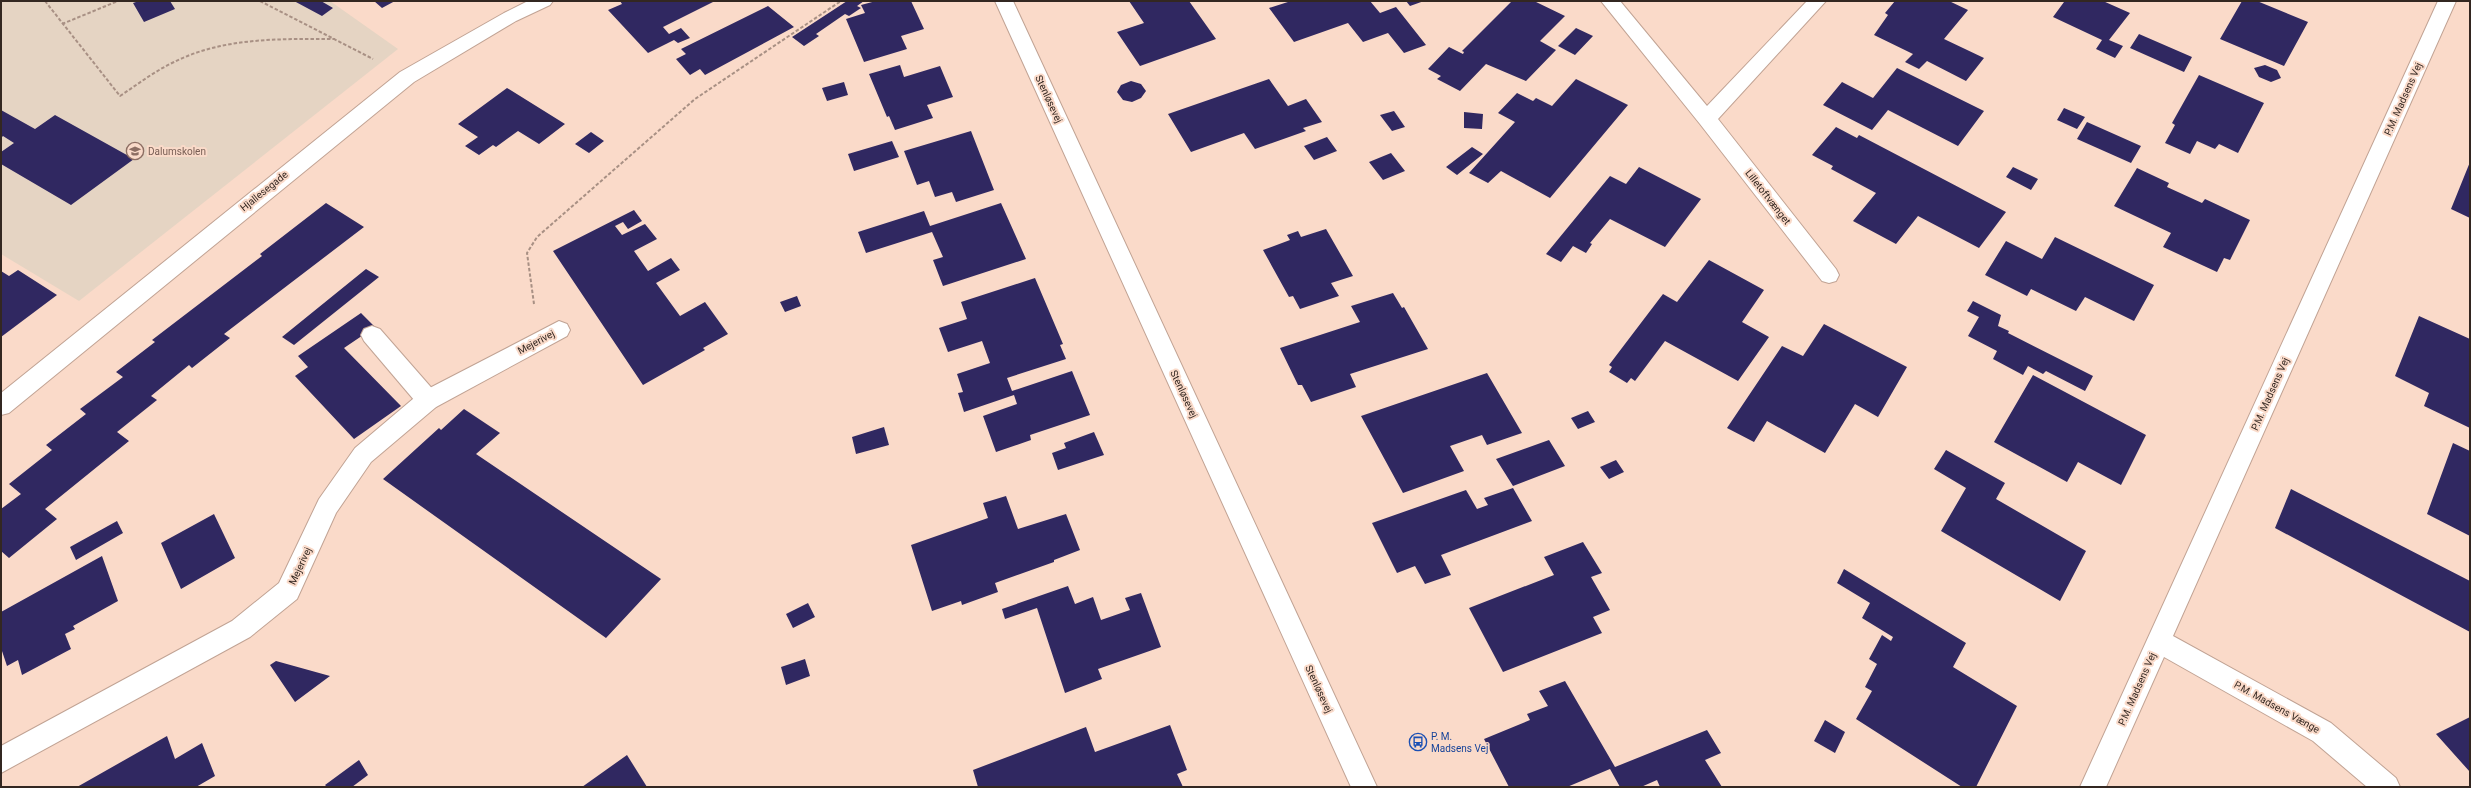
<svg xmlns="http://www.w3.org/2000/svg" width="2471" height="788" viewBox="0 0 2471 788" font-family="Roboto,sans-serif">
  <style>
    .education { fill: #e5d4c3 }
    .building { fill: #302861 }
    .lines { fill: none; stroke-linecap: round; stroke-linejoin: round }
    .service-casing { stroke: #c1a394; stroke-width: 2 }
    .minor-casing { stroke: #c1a394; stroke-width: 2 }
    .tertiary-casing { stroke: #c1a394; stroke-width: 2 }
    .path { stroke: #a89084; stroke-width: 2; stroke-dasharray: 3.5 2; stroke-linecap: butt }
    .service { fill: #fff; fill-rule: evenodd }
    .minor { fill: #fff; fill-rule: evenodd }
    .tertiary { fill: #fff; fill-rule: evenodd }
    .labels { text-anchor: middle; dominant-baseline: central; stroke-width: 4; stroke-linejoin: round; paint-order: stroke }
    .street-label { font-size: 10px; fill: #332721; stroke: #fadac9 }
    .education-label { font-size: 10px; fill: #785e54; stroke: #fadac9; text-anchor: start }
    .transit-label { font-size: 10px; fill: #164399; stroke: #fadac9; text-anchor: start }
  </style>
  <rect width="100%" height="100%" fill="#fadac9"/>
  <!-- education -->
  <path class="education" d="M1,1H330L398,49L79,301L1,254Z"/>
  <!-- building -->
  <path class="building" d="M139,1H170L175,9L144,22L133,3Z
    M294,1H321L333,8L322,16Z
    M374,1H395L382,8Z
    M620,1H715L663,27L669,34L681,28L690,38L678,43L674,40L648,53L608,10L622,4Z
    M847,1H864L857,6L861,8L849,16L845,14L816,34L819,36L804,46L792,37Z
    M876,1H911L924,29L901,36L907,49L864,62L846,19L865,13L861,5Z
    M1129,1H1189L1216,39L1140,66L1117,32L1144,23Z
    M1291,1H1370L1380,13L1396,7L1426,45L1404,53L1388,33L1363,42L1348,23L1294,42L1269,8Z
    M1406,1H1424L1410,6Z
    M1512,1H1534L1565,16L1540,41L1556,50L1526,81L1486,64L1460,91L1437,79L1441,76L1428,69L1449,47L1463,54L1464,52L1462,51Z
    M1895,1H1949L1968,10L1944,39L1984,58L1966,81L1927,61L1919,69L1905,62L1913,54L1874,35L1888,15L1885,13Z
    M2061,1H2103L2130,13L2109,40L2123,46L2115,58L2096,49L2102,40L2053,17L2064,2Z
    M2242,1H2257L2308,22L2284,66L2220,39Z
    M768,6L794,27L705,75L700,69L690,75L676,59L686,54L681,49Z
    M1576,28L1593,36L1575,55L1558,46Z
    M2139,34L2192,57L2184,72L2130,48Z
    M900,65L904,77L940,66L953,97L927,105L933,118L895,130L889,116L887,117L869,74Z
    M2265,65L2277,70L2281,78L2271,82L2259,77L2254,68Z
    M1897,68L1984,111L1958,146L1888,110L1872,130L1823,105L1842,82L1873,98Z
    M2199,75L2264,103L2238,153L2219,144L2215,149L2197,141L2190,154L2165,143L2175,125L2172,123Z
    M1269,79L1288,106L1306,99L1322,122L1303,128L1306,131L1255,149L1244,133L1191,152L1168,114Z
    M1576,79L1628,105L1550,198L1501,171L1488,183L1469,173L1515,122L1498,113L1517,93L1533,101L1536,98L1552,106Z
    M1131,81L1141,84L1146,91L1141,98L1132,102L1123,100L1117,92L1121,85Z
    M844,82L848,95L827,101L822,88Z
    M507,88L565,124L539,144L518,131L496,147L493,145L479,155L465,146L478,137L458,124Z
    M2064,108L2085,117L2077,129L2057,120Z
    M1,110L35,129L55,115L134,159L71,205L1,164V152L14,143L3,136L1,138Z
    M1394,111L1405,127L1392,131L1380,115Z
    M1464,112L1483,114L1482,129L1464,128Z
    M2087,122L2141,146L2131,163L2077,139Z
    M1836,127L1857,138L1859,135L2006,212L1979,248L1918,216L1896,244L1853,221L1876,193L1831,169L1833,166L1812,155Z
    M971,131L994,190L956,202L952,192L935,197L929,181L917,185L904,151Z
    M591,132L604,141L589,153L575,144Z
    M1327,137L1337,151L1314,160L1304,146Z
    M892,141L899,157L854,171L848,154Z
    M1472,147L1483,154L1457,175L1446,167Z
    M1391,153L1405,171L1383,180L1369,162Z
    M2470,162V218L2451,209Z
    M1639,167L1701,199L1665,247L1610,219L1590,243L1592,244L1586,253L1573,246L1561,262L1546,254L1610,176L1626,184Z
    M2013,167L2038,179L2031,190L2006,177Z
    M2137,168L2169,183L2167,187L2202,203L2205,199L2250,220L2230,260L2224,258L2217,272L2163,247L2171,233L2114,206Z
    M326,203L364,227L224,334L230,338L192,368L189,365L151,396L157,400L117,432L129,441L45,509L57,519L9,558L1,551V509L21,494L9,484L52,450L46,445L86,414L80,409L123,377L116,372L155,342L152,340L262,256L260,254Z
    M1001,203L1026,259L943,286L933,260L943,257L932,232L866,253L858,232L924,211L930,226Z
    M634,210L642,221L628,229L623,222L615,226L622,235L645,224L657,239L634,251L648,271L671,258L680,270L656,283L680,316L705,302L728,334L703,348L705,350L643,385L553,251Z
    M1326,229L1353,276L1331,283L1339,296L1300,309L1293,296L1289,297L1263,250L1290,240L1287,235L1298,231L1301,237Z
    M2055,237L2154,285L2134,321L2085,297L2076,311L2031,289L2027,296L1985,275L2006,241L2042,259Z
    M1709,260L1764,290L1742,322L1769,337L1738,381L1665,341L1635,381L1631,378L1627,383L1609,372L1612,367L1609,365L1663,294L1677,302Z
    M366,269L379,277L294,345L282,337Z
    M18,270L57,295L1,337V271L9,276Z
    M1035,278L1063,344L1060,345L1066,359L1007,378L1012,391L1072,371L1090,415L1030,435L1031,440L996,452L983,416L1017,404L1014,395L964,412L958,393L963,392L957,374L990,363L982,341L948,352L939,328L967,319L961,302Z
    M1393,293L1402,308L1404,307L1428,349L1350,374L1356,387L1311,402L1302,385H1298L1280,348L1360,322L1351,306Z
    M797,296L801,306L785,312L780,302Z
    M1973,301L2001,315L1998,326L2009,331L2008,333L2093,376L2085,391L2046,371L2043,374L2028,366L2023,375L1993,359L1997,351L1968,336L1979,317L1967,311Z
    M361,313L375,327L344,348L401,406L354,439L295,376L308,367L298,356Z
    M2419,316L2470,339V428L2424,406L2429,393L2395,376Z
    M1824,324L1907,367L1878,417L1855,404L1825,453L1767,421L1754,442L1727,428L1782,346L1803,356Z
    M1487,373L1522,433L1487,445L1482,435L1450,446L1464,471L1403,493L1361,416Z
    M2033,375L2146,435L2121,485L2078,462L2067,482L1994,442Z
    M464,409L500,433L476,454L661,579L606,638L383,479L439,428L441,430Z
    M1588,411L1595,422L1578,429L1571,418Z
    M884,427L889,445L856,454L852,437Z
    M1094,432L1104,455L1058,470L1052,453L1066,448L1064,443Z
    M1549,440L1565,466L1513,486L1496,459Z
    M2453,443L2470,451V536L2427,514Z
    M1946,450L2005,483L1996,499L2086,551L2060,601L1941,531L1966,488L1934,469Z
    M1616,460L1624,472L1609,479L1600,467Z
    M1513,488L1532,521L1441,555L1451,575L1425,584L1415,566L1397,573L1372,523L1466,490L1477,509L1488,505L1484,498Z
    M2291,489L2470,581V632L2275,528Z
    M1006,496L1018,529L1066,514L1080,550L1054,560V562L995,583L998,592L962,605L961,601L932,611L911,545L988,518L983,503Z
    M214,514L235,558L181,589L161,543Z
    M117,521L123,533L76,560L70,547Z
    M1583,542L1602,573L1591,577L1610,610L1593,617L1602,633L1503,672L1469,608L1554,575L1544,557Z
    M102,556L118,601L73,626L75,629L65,634L71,649L22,675L18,660L7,666L1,648V612Z
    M1844,569L1966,643L1953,667L2017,706L1976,787H1962L1856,719L1872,691L1865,687L1877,664L1869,659L1882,635L1891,641L1893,637L1862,618L1870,603L1837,583Z
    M1068,586L1075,604L1093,597L1101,620L1130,610L1125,598L1141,593L1161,647L1098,669L1102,679L1065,693L1037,608L1005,619L1002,609Z
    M808,603L815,617L793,628L786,614Z
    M805,659L810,676L786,685L781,667Z
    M276,661L330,676L295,702L270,665Z
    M1565,681L1615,767L1707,730L1721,753L1705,760L1722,787H1660L1657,780L1641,787H1620L1610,769L1567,787H1509L1484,739L1530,720L1527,714L1548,706L1539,691Z
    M2470,717V772L2436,734Z
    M1825,720L1845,732L1835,753L1814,741Z
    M1170,725L1187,770L1177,774L1183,787H978L973,770L1086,727L1095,752Z
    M167,736L175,759L202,743L215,776L196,787H77Z
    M627,755L647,787H582Z
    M359,760L368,775L352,787H327L325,785Z"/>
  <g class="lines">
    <defs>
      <path id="service" d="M372,326L380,329L436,393L439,400L436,407L428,409L420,407L364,341L361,335L364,329Z"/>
      <path id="minor" d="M1601,1H1620L1707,106L1807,1H1826L1718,119L1836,269L1839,275L1836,281L1829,283L1822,281L1700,124Z
        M2438,1H2456L2173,636L2331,723L2396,778L2400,787H2367L2313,741L2164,657L2106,787H2080Z
        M559,321L567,324L570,330L567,336L436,407L371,462L336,513L297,599L250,637L1,773V746L232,621L279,583L319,499L355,448L420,393Z"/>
      <path id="tertiary" d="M528,1H553L550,5L516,21L414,82L9,413L1,415V393L400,72L504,13Z
        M995,1H1013L1377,787H1351Z"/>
    </defs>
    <!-- service casing -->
    <use href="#service" class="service-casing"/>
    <!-- minor casing -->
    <use href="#minor" class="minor-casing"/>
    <!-- tertiary casing -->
    <use href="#tertiary" class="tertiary-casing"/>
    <!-- path -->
    <path class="path" d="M45,1L120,96C138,84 155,71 174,62C224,37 281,39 335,39
      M260,1L373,59
      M62,24L118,1
      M534,304L527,253L537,237L695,99L841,1"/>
    <!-- service -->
    <use href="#service" class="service"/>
    <!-- minor -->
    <use href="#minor" class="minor"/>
    <!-- tertiary -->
    <use href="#tertiary" class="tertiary"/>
  </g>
  <!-- icons -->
  <defs>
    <symbol id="school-ring" viewBox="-11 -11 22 22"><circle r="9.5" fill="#fadac9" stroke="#8d6e63" stroke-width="1.5"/><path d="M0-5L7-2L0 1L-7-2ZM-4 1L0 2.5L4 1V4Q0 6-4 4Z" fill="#8d6e63"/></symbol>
    <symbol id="bus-ring" viewBox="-11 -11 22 22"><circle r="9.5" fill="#fadac9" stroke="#1a4fb4" stroke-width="1.5"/><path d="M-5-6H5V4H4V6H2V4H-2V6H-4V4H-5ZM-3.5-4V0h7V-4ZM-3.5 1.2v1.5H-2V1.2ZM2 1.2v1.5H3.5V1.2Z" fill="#1a4fb4"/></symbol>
  </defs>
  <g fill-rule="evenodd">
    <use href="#school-ring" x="125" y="141" width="20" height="20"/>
    <use href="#bus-ring" x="1408" y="732" width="20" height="20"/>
  </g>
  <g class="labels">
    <!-- street labels -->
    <g class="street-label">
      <text transform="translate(1049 99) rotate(65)">Stenløsevej</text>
      <text transform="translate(2403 99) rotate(-66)">P.M. Madsens Vej</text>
      <text transform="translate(264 191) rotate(-39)">Hjallesegade</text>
      <text transform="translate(1768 197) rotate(52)">Lilletoftvænget</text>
      <text transform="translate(536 342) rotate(-28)">Mejerivej</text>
      <text transform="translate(1184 394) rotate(65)">Stenløsevej</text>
      <text transform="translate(2270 394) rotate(-66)">P.M. Madsens Vej</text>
      <text transform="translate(300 566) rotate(-65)">Mejerivej</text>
      <text transform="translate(1319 689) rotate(65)">Stenløsevej</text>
      <text transform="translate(2137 689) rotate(-66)">P.M. Madsens Vej</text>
      <text transform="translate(2277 707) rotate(29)">P.M. Madsens Vænge</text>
    </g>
    <!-- education labels -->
    <g class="education-label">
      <text x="148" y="151">Dalumskolen</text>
    </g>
    <!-- transit labels -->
    <g class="transit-label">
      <text x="1431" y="736">P. M.<tspan x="1431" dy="12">Madsens Vej</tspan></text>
    </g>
  </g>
  <!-- border -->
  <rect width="2471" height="788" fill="none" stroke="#332721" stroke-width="4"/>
</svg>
